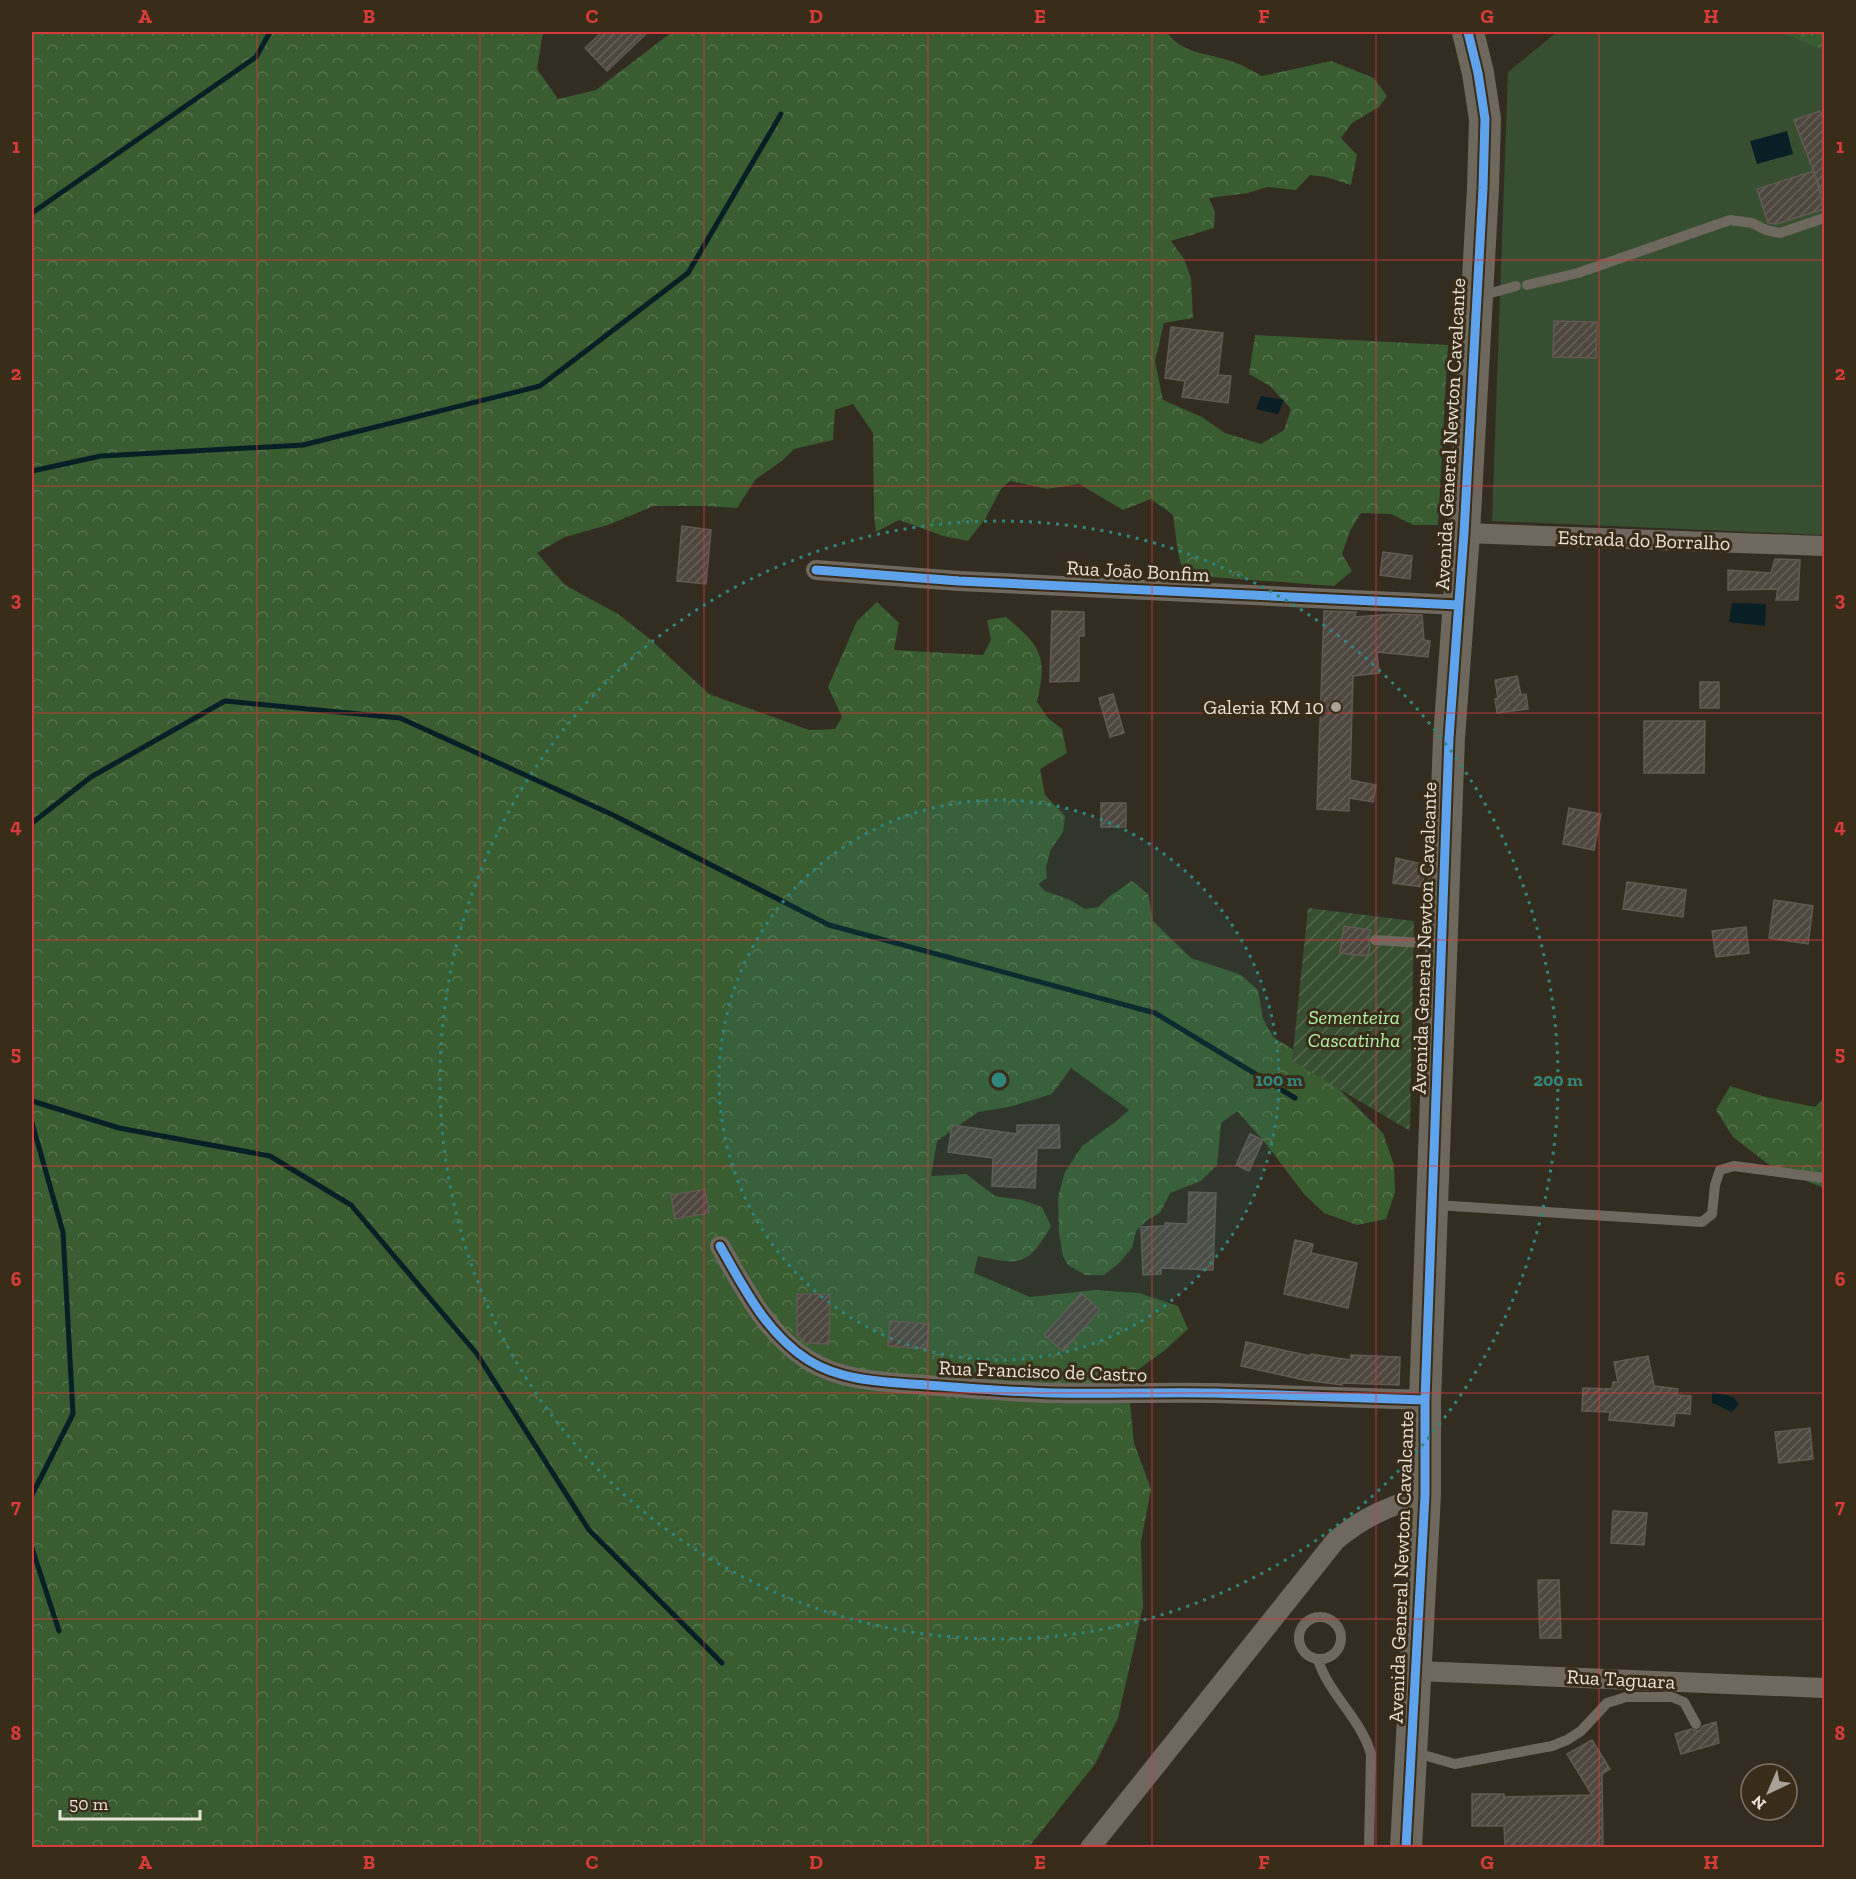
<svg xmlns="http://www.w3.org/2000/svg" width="1856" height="1879" viewBox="0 0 1856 1879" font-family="'Zilla Slab',serif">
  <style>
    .grass { fill: #374f30 }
    .forest { fill: url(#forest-crowns) }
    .garden { fill: url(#garden-furrows) }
    .water { fill: #071f25 }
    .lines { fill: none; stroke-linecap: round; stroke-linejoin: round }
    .stream { stroke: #071f25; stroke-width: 5 }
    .building { fill: url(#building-hatch); stroke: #615a53; stroke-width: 1.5 }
    .service { stroke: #6e685f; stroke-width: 10 }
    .minor { stroke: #6e685f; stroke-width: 20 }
    .primary { stroke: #6e685c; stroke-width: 32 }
    .cycleway-casing { stroke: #392d1a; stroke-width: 13 }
    .cycleway { stroke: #60a3ed; stroke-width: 9 }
    .grid { fill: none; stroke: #d83b39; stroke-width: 1.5; stroke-opacity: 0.55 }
    .ring { fill: none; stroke: #30867e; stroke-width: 3; stroke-dasharray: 3 6 }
    .poi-dot { fill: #a9a297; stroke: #392d1a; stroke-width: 2 }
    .labels { text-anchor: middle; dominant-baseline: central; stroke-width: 6; stroke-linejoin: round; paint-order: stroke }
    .street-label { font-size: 20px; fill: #e9e2d6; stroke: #392d1a }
    .poi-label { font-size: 20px; fill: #e9e2d6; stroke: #392d1a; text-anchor: end }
    .park-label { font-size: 20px; font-style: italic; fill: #b1f1a6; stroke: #392d1a }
    .centre { fill: #30867e; stroke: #392d1a; stroke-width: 3 }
    .ring-label { font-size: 18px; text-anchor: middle; font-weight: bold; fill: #30867e; stroke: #392d1a; stroke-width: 6; stroke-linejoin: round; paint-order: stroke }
    .neatline { fill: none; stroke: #d83b39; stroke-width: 2 }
    .grid-label { font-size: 20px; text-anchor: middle; font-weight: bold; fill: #d83b39 }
  </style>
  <defs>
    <pattern id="forest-crowns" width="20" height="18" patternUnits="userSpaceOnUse" patternTransform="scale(1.5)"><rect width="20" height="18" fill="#395c31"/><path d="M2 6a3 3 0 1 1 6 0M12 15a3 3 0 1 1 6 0" fill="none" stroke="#56734e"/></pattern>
    <pattern id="garden-furrows" width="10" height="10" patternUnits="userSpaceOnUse" patternTransform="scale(1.5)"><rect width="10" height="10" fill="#374f30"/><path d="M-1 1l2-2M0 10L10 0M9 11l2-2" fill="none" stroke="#54684d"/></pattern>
    <pattern id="building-hatch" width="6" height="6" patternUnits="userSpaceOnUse" patternTransform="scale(1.5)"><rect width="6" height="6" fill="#4e4740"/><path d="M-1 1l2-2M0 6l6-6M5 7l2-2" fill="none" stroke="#68615b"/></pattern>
  </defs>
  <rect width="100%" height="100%" fill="#322c21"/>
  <!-- grass -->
  <path class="grass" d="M1557,32H1824V535L1492,521L1508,72Z"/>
  <!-- forest -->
  <path class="forest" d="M32,32H543L537,69L558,99L596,90L672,32H1167C1181,55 1213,53 1236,63C1245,66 1254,72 1262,76L1331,61L1374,78L1387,96L1379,107L1352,123L1341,138L1357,155L1351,185L1326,177L1310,175L1296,190L1267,187L1248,193L1209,198L1215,212L1214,228L1171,241L1184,259L1191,278L1193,318L1164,323L1155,361L1163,400L1202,417L1225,433L1261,444L1284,430L1291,409L1270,386L1249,374L1255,335L1448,345L1438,525H1413L1391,514L1361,513L1350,531L1342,554L1352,571L1334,586L1184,575L1178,553L1173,515L1151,499L1123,510L1079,484L1047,489L1010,481L1001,489L985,519L968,541L943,536L899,520L876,532L874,516L873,433L853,404L835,410L833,440L794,449L783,460L755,480L737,508L706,506H654L608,525L565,537L537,553L565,585L618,614L650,639L709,694L809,730L835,729L842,717L828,687L857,621L877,602L899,623L894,650L983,655L991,640L987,620L1006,617C1041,646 1048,656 1037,702L1048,718L1062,729L1067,753L1040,769L1045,795L1065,816L1063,832L1051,849L1046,867L1047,878L1038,884L1045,891L1070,900L1085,909L1098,907L1110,896L1132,881L1148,894L1153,921L1191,958L1241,975L1258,990L1263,1019L1273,1037L1310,1060L1383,1133L1394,1165L1395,1192L1386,1219L1357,1225L1324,1213L1304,1194L1263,1140L1237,1111L1221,1123L1217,1165L1201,1181L1170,1193L1160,1213L1147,1220L1136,1231L1132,1248L1118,1264L1104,1275H1085L1067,1264L1063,1256L1059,1233L1058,1197L1065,1172L1082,1146L1114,1123L1129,1110L1071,1068L1052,1094L1009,1107L978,1112L937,1141L931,1176L966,1174L995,1196L1022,1200L1042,1207L1051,1226C1028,1265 1022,1266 978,1256L974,1273L1030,1297L1095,1290L1139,1293L1178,1306L1188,1329L1164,1351L1125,1379L1130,1403L1134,1443L1151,1489L1141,1542L1143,1607L1118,1718L1095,1764L1029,1847L32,1848Z
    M1780,32H1824V50Z
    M1730,1086L1766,1097L1815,1107L1824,1098V1188L1773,1168L1733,1137L1716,1110Z"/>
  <!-- garden -->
  <path class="garden" d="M1308,908L1414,921L1410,1131L1292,1061Z"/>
  <!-- water -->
  <path class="water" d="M1787,131L1793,154L1757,164L1750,141Z
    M1261,396L1284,400L1278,414L1256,409Z
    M1732,603L1766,604L1765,626L1729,622Z
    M1712,1392L1733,1397L1739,1404L1732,1412C1724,1410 1720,1405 1712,1403Z"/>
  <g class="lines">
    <!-- stream -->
    <path class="stream" d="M32,213L256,57L270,32
      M32,471L101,456L303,445L540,386L688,273L781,114
      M32,823L91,777L225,701L400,718L613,815L829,925L1155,1013L1295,1098
      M32,1101L119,1128L270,1156L351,1205L477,1354L589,1530L722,1663
      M32,1123L63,1232L73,1414L32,1495
      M32,1548L59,1631"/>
  </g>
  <!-- building -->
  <path class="building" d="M602,32H648L607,71L585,48Z
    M1820,111L1824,121L1823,196L1794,120Z
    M1814,171L1824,209L1776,224L1768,223L1757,189Z
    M1554,321L1597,322L1596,358L1553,357Z
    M1171,327L1223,333L1218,375L1231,376L1228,403L1182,397L1185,381L1165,378Z
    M682,526L711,530L706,584L677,581Z
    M1383,552L1412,556L1410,579L1380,575Z
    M1775,559L1800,560L1798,600H1776L1778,589L1728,590V570L1771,573Z
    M1052,611L1084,612V636H1079V681L1050,682Z
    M1324,611L1356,612L1355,617L1394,614L1422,615L1424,640L1430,641L1428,657L1377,652L1379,673L1353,676L1350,780L1376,785L1373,802L1349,798V811L1317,809Z
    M1517,676L1521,695L1526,694L1528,709L1497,713L1495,699L1498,698L1495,680Z
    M1700,682H1719V708H1700Z
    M1113,694L1124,733L1110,737L1099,698Z
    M1644,721H1705L1704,773H1644Z
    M1101,803H1126V827H1101Z
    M1569,808L1601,814L1594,850L1563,844Z
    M1396,858L1426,865L1422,887L1393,883Z
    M1627,882L1686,890L1683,917L1623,909Z
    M1774,900L1813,906L1808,944L1769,938Z
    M1344,926L1371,930L1368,939L1370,945L1368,956L1340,953Z
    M1746,927L1749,953L1716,957L1712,931Z
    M952,1125L1017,1134V1125H1059L1060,1148H1037L1035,1188L992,1186L993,1158L948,1152Z
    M1250,1134L1263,1140L1249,1171L1236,1165Z
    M705,1189L709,1213L675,1219L671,1195Z
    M1189,1192L1216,1193L1213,1270L1161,1268V1274L1143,1275L1141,1227L1165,1226V1223L1188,1224Z
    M1295,1240L1313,1244L1311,1253L1357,1263L1348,1308L1284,1294Z
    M1081,1293L1100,1310L1063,1351L1044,1335Z
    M797,1294H830L829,1344L806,1343L797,1336Z
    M890,1321L929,1324L927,1349L888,1346Z
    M1246,1342L1310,1356L1311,1354L1351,1360V1355L1400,1357L1399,1385L1342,1383V1385L1304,1380L1241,1366Z
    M1648,1356L1654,1386L1678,1389L1677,1395L1691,1396L1690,1414L1675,1413L1674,1426L1609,1420L1610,1412L1582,1411L1583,1388L1612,1389L1613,1382H1618L1614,1362Z
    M1810,1428L1813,1459L1779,1463L1775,1432Z
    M1613,1511L1647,1513L1644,1545L1611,1543Z
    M1538,1580H1559L1561,1638H1540Z
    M1716,1722L1719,1743L1681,1754L1675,1734L1691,1729L1699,1731L1703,1726Z
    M1592,1740L1610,1769L1602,1774L1603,1845L1505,1846L1504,1826H1472V1794H1504V1797L1592,1795L1567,1754Z"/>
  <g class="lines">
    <!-- service -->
    <path class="service" d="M1527,285L1578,273L1730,220L1752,223L1766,230L1780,233L1824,218
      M1480,296L1516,286
      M1375,940L1439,944
      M1436,1205L1702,1222L1712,1214L1715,1185L1720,1170L1734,1166L1824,1178
      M1299 1638a21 21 0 1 1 42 0a21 21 0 1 1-42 0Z
      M1318,1660C1330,1696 1360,1717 1371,1754L1369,1848
      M1413,1752L1455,1764L1552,1746L1567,1740L1581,1731L1607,1703L1626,1697H1672L1684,1702L1696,1724"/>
    <!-- minor -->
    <path class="minor" d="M1464,533L1824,546
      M816,570L959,581L1458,605
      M720,1246C744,1288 766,1333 808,1360C843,1382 887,1382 926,1385C969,1388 1011,1392 1053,1393C1108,1394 1162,1392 1216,1393C1286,1395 1356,1398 1425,1400
      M1417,1671L1824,1688
      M1090,1848L1336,1540C1365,1516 1390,1506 1425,1495"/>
    <!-- primary -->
    <path class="primary" d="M1406,1848L1425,1495V1400L1449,738L1464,533L1483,188L1485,119L1478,73L1468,32"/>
    <defs>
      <path id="cycleway" d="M816,570L959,581L1458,605
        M720,1246C744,1288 766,1333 808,1360C843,1382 887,1382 926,1385C969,1388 1011,1392 1053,1393C1108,1394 1162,1392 1216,1393C1286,1395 1356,1398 1425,1400
        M1406,1848L1425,1495V1400L1449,738L1464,533L1483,188L1485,119L1478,73L1468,32"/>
    </defs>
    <!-- cycleway casing -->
    <use href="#cycleway" class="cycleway-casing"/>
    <!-- cycleway -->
    <use href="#cycleway" class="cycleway"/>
  </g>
  <!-- grid -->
  <path class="grid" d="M257,32V1848M480,32V1848M704,32V1848M928,32V1848M1152,32V1848M1376,32V1848M1599,32V1848M32,260H1824M32,486H1824M32,713H1824M32,940H1824M32,1166H1824M32,1393H1824M32,1619H1824"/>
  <!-- distance rings -->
  <circle cx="999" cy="1080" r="280" fill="#30867e" fill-opacity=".12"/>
  <g class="ring">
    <circle cx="999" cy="1080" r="280"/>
    <circle cx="999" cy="1080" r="559"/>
  </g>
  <!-- markers -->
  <circle class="poi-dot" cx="1336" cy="707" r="6"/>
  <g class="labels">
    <!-- street labels -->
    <g class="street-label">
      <text transform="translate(1450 434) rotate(-87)">Avenida General Newton Cavalcante</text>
      <text transform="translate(1644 540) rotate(2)">Estrada do Borralho</text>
      <text transform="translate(1138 571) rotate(3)">Rua João Bonfim</text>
      <text transform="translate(1424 938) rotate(-88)">Avenida General Newton Cavalcante</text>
      <text transform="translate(1043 1371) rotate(2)">Rua Francisco de Castro</text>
      <text transform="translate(1401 1567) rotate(-88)">Avenida General Newton Cavalcante</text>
      <text transform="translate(1621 1679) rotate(3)">Rua Taguara</text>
    </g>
    <!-- poi labels -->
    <g class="poi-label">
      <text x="1324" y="707">Galeria KM 10</text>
    </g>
    <!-- park labels -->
    <g class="park-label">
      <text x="1354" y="1017">Sementeira<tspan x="1354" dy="23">Cascatinha</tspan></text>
    </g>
  </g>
  <circle cx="999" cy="1080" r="9" class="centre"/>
  <g class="ring-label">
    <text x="1279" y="1086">100 m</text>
    <text x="1558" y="1086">200 m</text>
  </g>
  <!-- border -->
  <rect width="1856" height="1879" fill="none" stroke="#392d1a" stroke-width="66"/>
  <!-- north arrow -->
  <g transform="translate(1769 1792) rotate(224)"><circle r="28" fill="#392d1a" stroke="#7f7565" stroke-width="1.5"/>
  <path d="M0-4.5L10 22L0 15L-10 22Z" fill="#a9a297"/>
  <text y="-9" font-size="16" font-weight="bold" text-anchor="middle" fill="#e9e2d6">N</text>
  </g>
  <!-- scale -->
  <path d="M60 1810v9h140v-9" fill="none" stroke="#e9e2d6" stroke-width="3"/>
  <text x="69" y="1810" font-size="18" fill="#e9e2d6" stroke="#392d1a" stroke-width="4.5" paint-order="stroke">50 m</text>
  <rect x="33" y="33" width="1790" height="1813" class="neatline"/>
  <g class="grid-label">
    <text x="145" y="23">A</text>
    <text x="369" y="23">B</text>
    <text x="592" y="23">C</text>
    <text x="816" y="23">D</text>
    <text x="1040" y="23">E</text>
    <text x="1264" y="23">F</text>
    <text x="1487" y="23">G</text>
    <text x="1711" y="23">H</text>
    <text x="16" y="153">1</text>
    <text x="1840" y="153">1</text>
    <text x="16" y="380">2</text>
    <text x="1840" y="380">2</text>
    <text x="16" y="606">3</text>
    <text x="1840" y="606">3</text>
    <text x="16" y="833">4</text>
    <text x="1840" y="833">4</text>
    <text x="16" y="1060">5</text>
    <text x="1840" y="1060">5</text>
    <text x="16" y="1286">6</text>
    <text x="1840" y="1286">6</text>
    <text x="16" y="1513">7</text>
    <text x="1840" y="1513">7</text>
    <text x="16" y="1740">8</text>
    <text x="1840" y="1740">8</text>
    <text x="145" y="1869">A</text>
    <text x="369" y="1869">B</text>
    <text x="592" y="1869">C</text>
    <text x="816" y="1869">D</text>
    <text x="1040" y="1869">E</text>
    <text x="1264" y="1869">F</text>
    <text x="1487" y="1869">G</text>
    <text x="1711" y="1869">H</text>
  </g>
</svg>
